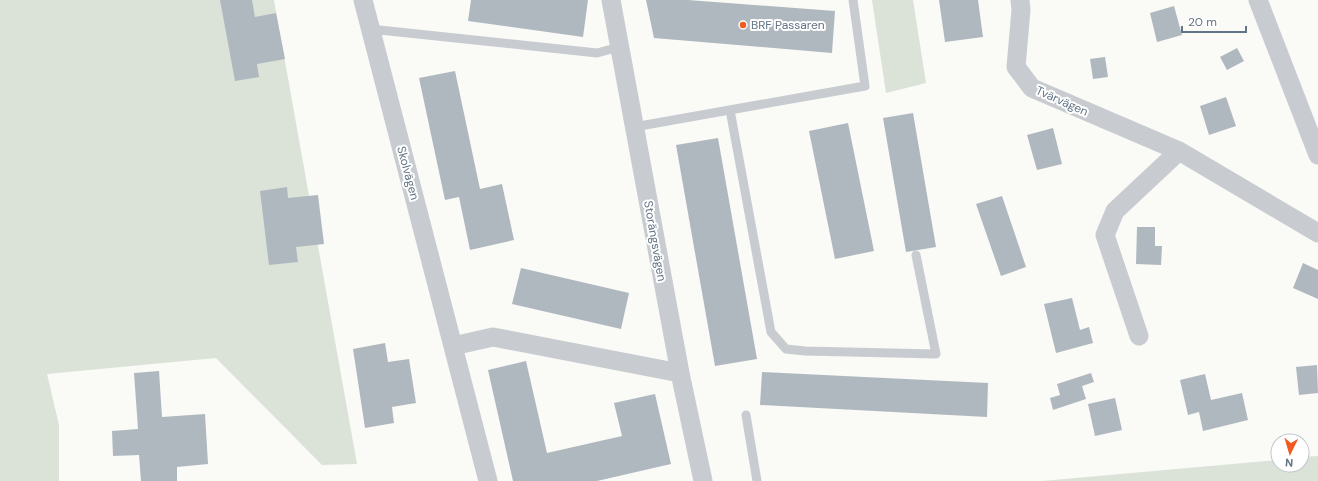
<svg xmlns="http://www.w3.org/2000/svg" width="1318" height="481" viewBox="0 0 1318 481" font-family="'DM Sans',sans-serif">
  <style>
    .green { fill: #dbe2d8 }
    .building { fill: #b0b8bf }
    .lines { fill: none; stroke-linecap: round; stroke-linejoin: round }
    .service { stroke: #c8ccd0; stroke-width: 9 }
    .minor { stroke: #c8ccd0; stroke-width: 19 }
    .poi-dot { fill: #f15a20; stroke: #fff; stroke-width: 1.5 }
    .labels { text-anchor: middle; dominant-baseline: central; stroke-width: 4; stroke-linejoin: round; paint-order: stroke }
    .poi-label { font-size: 12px; fill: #627485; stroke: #fff; text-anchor: start }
    .street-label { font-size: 12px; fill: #627485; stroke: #fff }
  </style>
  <rect width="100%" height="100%" fill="#fafaf7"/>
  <!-- green -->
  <path class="green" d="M0,0H274L357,464L322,465L216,358L47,374L59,425V481H0Z
    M872,0H913L926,83L886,93Z
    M1318,456V481H1042L1278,460V465H1302V457Z"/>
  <!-- building -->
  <path class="building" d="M220,0H252L255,17L276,13L285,59L257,64L259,77L235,81Z
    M471,0H588L583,37L468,21Z
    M646,0H688L835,11L832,53L654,38Z
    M939,0H978L983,37L945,42Z
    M1174,6L1182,35L1157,42L1150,13Z
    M1237,48L1244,61L1227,70L1220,57Z
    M1105,57L1108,77L1093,79L1090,59Z
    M455,71L480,189L502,184L514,240L470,250L459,197L445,200L419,78Z
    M1226,97L1236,126L1209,135L1200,106Z
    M913,113L936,247L906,252L883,118Z
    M848,123L874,251L835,259L809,131Z
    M1053,128L1062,164L1037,170L1027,135Z
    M718,138L757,359L715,366L676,145Z
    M287,187L288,198L318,195L324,244L296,247L298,262L269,265L260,191Z
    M1002,196L1026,267L1001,276L976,204Z
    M1137,227H1155V246H1162L1161,265L1136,264Z
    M1303,263L1318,270V299L1293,288Z
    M521,268L629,293L621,329L512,304Z
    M1072,298L1080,330L1089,327L1093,343L1056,353L1044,304Z
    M385,343L388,362L409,359L416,403L392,407L394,423L365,428L353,349Z
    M526,361L547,453L622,436L614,403L655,394L671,464L597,481H513L488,370Z
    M1317,365L1318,393L1299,395L1296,367Z
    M159,371L162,417L205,414L208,464L177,467V481H141L139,455L113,456L112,431L138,429L134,373Z
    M762,372L988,383L987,417L760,405Z
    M1091,373L1094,382L1082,386L1086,399L1053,410L1050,398L1060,395L1057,384Z
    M1205,374L1211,400L1242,393L1248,420L1203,431L1199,412L1188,415L1180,380Z
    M1115,398L1122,430L1095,436L1088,404Z"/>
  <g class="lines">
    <!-- service -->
    <path class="service" d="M370,29L597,53L619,47
      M730,110L771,332L786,349L805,351L936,354L916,255
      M634,127L865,86L853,0
      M746,415L757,481"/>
    <!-- minor -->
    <path class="minor" d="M363,0L488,481
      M611,0L680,373L703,481
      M1020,0L1021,10L1016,67L1032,88L1179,151L1318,233
      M1258,0L1318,155
      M1139,336L1105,235L1115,211L1179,151
      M453,346L493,337L680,373"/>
  </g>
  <!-- markers -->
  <circle class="poi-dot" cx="743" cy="25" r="4"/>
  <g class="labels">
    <!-- poi labels -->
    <g class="poi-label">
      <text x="751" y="25">BRF Passaren</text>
    </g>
    <!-- street labels -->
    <g class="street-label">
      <text transform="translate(1062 101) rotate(24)">Tvärvägen</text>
      <text transform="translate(408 173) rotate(75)">Skolvägen</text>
      <text transform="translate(655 241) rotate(80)">Storängsvägen</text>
    </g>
  </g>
  <!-- north arrow -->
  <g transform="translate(1290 453) rotate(185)"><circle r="19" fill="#ffffff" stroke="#c0c7ce"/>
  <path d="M0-3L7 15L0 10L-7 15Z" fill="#f15a20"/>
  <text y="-6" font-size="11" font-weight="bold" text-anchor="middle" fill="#627485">N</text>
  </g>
  <!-- scale -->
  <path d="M1182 26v6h64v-6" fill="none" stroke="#627485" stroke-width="2"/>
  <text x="1188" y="26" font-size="12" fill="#627485" stroke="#ffffff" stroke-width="3" paint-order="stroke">20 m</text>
</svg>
